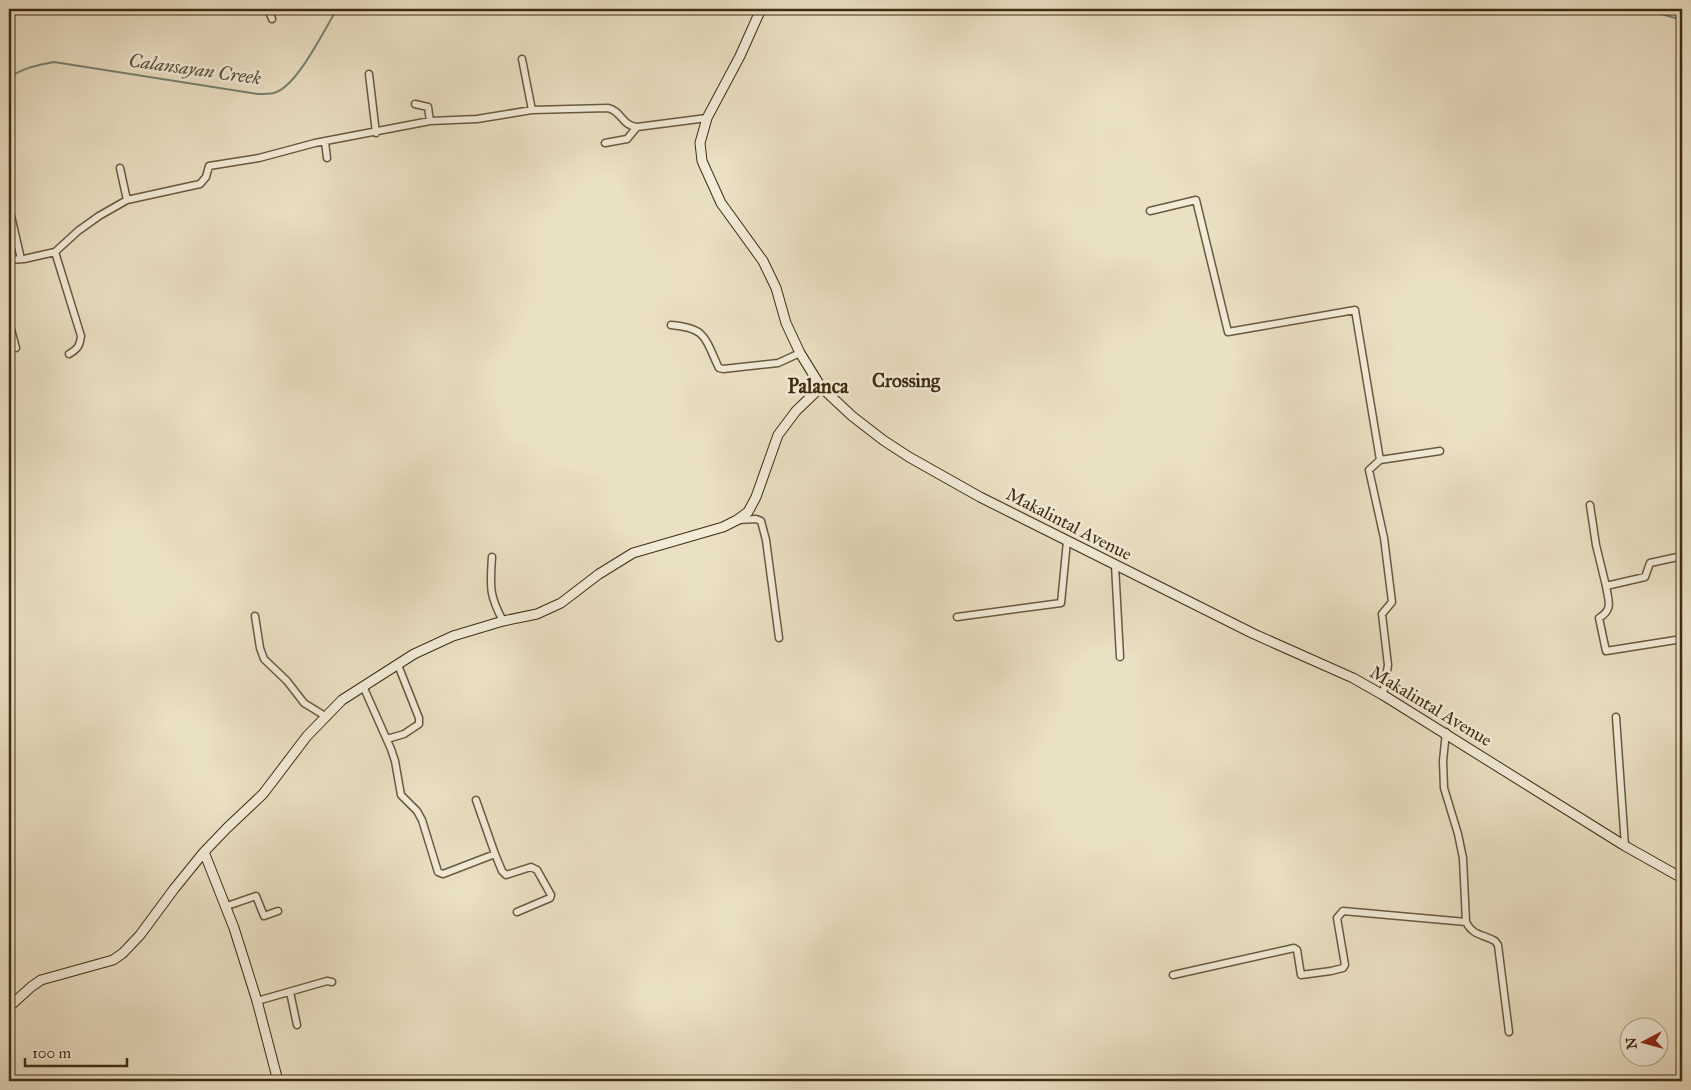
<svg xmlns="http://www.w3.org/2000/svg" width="1691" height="1090" viewBox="0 0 1691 1090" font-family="'IM FELL Great Primer',serif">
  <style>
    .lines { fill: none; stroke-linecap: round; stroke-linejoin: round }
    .stream { stroke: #748372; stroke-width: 2 }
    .street-casing { stroke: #69593d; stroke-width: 9 }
    .secondary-casing { stroke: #3e2c10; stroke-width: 11 }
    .street { stroke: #f1ebd8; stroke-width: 6 }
    .secondary { stroke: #f1ebd8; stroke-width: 9 }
    .labels { text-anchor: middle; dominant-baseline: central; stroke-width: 5; stroke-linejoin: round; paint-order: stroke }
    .street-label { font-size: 18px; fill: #3e2c10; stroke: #f1ebd8 }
    .water-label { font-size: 19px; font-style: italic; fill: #545039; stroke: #f1ebd8 }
    .neighbourhood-label { font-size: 19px; font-weight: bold; fill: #3e2c10; stroke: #f1ebd8 }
    .quarter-label { font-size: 20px; font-weight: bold; fill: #3e2c10; stroke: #f1ebd8 }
  </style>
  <rect width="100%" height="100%" fill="#eae0c3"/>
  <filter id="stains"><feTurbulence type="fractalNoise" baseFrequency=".004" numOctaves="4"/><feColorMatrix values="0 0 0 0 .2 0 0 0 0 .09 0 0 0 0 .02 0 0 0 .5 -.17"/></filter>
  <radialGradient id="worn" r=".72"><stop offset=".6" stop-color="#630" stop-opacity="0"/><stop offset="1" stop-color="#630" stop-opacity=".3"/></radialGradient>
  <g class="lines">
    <!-- stream -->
    <path class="stream" d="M1644,9L1682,20
      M9,78C22,68 38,65 54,62L258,94C263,94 269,94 274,93C297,87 324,30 337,9"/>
    <defs>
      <path id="street" d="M268,9L272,19
        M522,59L532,110
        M369,74L376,133
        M415,104L428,107L430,121
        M325,142L327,158
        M605,143L627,139L637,127
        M120,168L127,200
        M9,207L21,259
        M1150,211L1196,200L1228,332L1355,310L1380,460
        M55,252L81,336C80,345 78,349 69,354
        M9,260L24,259L55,252L78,231L99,216L127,200L200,184L206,177L209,166L259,158L315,143L430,121L477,119L532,110L608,108C622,111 622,126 637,127L707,118
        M9,322L16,348
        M671,325C704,328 704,335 717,364L719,368L723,369L778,363L800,353
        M1590,505L1596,545L1606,586L1645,577L1650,563L1682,556
        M738,520L756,519L761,521L766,540L779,638
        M492,557C490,587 489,595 503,621
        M1115,565L1120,657
        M1606,586C1608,600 1614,609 1599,618L1606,651L1682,639
        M255,616L260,648L264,659L287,681L304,703L325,716
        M957,617L1061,603L1067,541
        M363,686L391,749L395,761L401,795L417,811L422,820L438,872L443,874L495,854L502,871L506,875L531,867L537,870L551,895L550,898L517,912
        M1383,695L1388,665L1382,614L1392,602L1384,538L1369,470L1380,460L1440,451
        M1616,717L1625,846
        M387,739L404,734L419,724V718L398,665
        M476,800L495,854
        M227,906L256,896L264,916L278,911
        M1466,922C1473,936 1483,934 1495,941L1498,945L1509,1032
        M1173,975L1294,948L1297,950L1301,975L1331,971L1343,968L1345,965L1337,918L1343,911L1466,922L1463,858L1458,834L1444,788L1443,761L1446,732
        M290,992L297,1025
        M257,1001L327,981L332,982"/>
      <path id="secondary" d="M761,9L740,56L707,118L700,143L702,161L721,203L763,261L776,288L786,323L800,353L821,387L852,416L883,440L909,457L980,497L1254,634L1353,678L1383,695L1625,846L1682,878
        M204,852L234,928L257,1001L278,1081
        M9,1007L31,987L41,980L113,960L123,953L140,935L174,889L204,852L227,828L263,794L307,736L342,700L414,654L453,636L503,621L537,614L561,603L599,574L633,553L723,527L737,520L748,512L756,497L778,435L796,411L821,387"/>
    </defs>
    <!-- street casing -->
    <use href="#street" class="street-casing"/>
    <!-- secondary casing -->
    <use href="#secondary" class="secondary-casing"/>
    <!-- street -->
    <use href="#street" class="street"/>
    <!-- secondary -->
    <use href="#secondary" class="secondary"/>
  </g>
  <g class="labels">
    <!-- street labels -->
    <g class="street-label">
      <text transform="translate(1069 524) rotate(27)">Makalintal Avenue</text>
      <text transform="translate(1431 706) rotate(31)">Makalintal Avenue</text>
    </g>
    <!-- water labels -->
    <g class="water-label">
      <text transform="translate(195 69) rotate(8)">Calansayan Creek</text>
    </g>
    <!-- neighbourhood labels -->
    <g class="neighbourhood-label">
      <text x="906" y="380">Crossing</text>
    </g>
    <!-- quarter labels -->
    <g class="quarter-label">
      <text x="818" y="386">Palanca</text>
    </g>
  </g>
  <!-- margin -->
  <rect width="1691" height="1090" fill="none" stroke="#eae0c3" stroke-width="30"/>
  <rect x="10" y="10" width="1671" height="1070" fill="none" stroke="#3e2c10" stroke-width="2.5"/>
  <rect x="15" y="15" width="1661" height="1060" fill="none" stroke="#3e2c10"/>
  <!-- north arrow -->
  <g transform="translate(1644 1042) rotate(264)"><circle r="24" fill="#f1ebd8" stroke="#a99f88"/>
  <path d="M0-4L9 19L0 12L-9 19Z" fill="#8f2418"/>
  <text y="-8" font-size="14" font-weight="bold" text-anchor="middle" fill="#3e2c10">N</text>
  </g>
  <!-- scale -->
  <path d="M25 1058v8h102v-8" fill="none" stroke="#3e2c10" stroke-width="2.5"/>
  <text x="32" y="1058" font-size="15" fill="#3e2c10" stroke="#f1ebd8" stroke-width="4" paint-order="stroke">100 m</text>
  <rect width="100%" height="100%" filter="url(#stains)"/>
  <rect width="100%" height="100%" fill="url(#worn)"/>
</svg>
